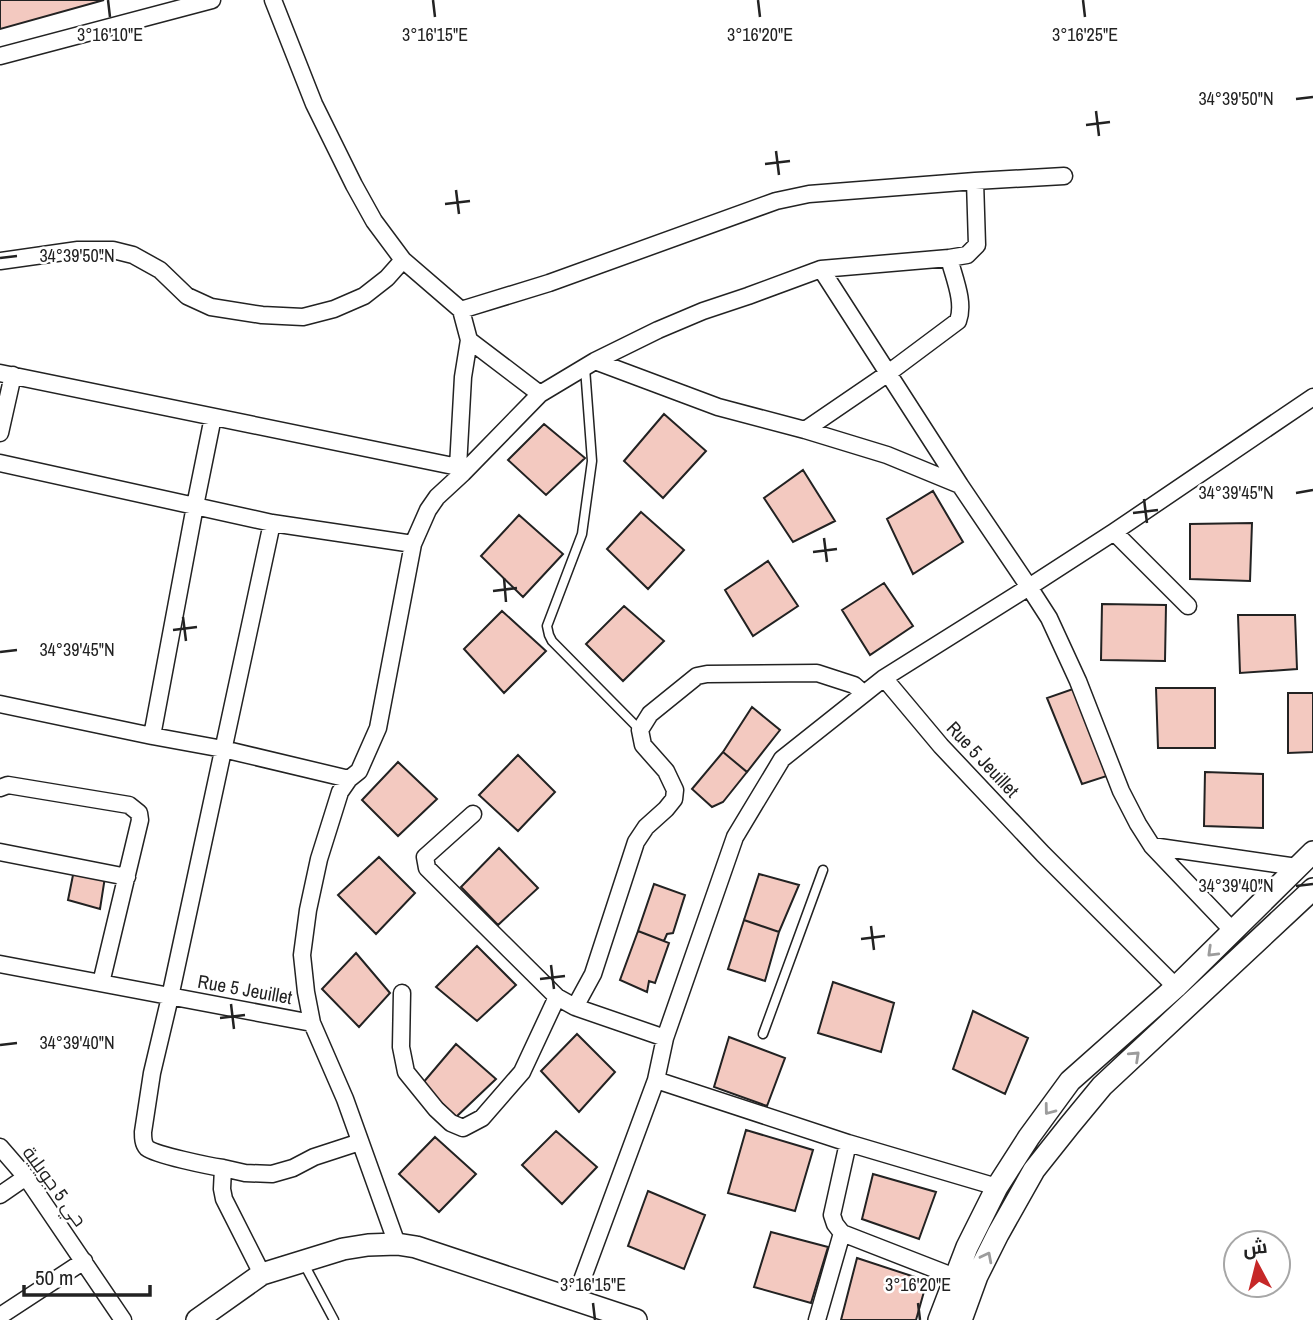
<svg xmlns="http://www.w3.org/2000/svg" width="1313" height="1320" viewBox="0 0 1313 1320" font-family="'Archivo Narrow',Cairo,sans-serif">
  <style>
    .building { fill: #f3c9c0; stroke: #222; stroke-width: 2 }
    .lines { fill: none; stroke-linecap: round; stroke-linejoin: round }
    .lane-casing { stroke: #222; stroke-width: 11 }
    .street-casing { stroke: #222; stroke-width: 19 }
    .secondary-casing { stroke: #222; stroke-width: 24 }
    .lane { stroke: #fff; stroke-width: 8 }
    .street { stroke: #fff; stroke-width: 16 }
    .secondary { stroke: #fff; stroke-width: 21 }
    .oneway { stroke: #9c9c9c }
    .ticks { fill: none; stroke: #222; stroke-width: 2.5 }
    .labels { text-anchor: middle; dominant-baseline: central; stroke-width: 5; stroke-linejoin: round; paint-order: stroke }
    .street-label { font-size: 19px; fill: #222; stroke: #fff }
    .ticks-label { font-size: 18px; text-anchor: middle; fill: #222; stroke: #fff; stroke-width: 5; stroke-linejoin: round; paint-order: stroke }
  </style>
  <rect width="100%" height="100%" fill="#fff"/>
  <!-- building -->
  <path class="building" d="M0,0H104L0,29Z
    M664,414L706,451L663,498L624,461Z
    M544,424L585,458L546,495L508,460Z
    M803,470L835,521L793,542L764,498Z
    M933,491L963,542L913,574L887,519Z
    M641,512L684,550L648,589L607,549Z
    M519,515L563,554L523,597L481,556Z
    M1252,523L1250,581L1190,579V524Z
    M768,561L798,606L753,636L725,590Z
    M884,583L913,626L870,655L842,610Z
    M1102,604L1166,605L1165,661L1101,660Z
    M624,606L664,641L623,681L586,644Z
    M502,611L546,651L504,693L464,649Z
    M1238,615H1295L1297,669L1240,673Z
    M1156,688H1215V748H1158Z
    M1073,689L1110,775L1082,784L1047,698Z
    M1288,693H1313V752L1288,753Z
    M752,707L780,730L747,772L723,752Z
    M723,752L747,772L723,802L712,807L692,789Z
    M518,755L555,792L518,831L479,795Z
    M398,762L437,799L398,836L362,800Z
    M1205,772L1263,774V828L1204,826Z
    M499,848L538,888L498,925L461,887Z
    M379,857L415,893L376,934L338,895Z
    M74,870L105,877L100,909L68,900Z
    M759,874L799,885L779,932L744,920Z
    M654,884L685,895L673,933L667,934L664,941L638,931Z
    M744,920L779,932L765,981L728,969Z
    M638,931L669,943L655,983L649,981L647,992L620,980Z
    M477,946L516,985L477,1021L436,987Z
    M356,953L390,993L359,1027L322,989Z
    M833,982L894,1003L881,1052L818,1033Z
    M973,1011L1028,1038L1005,1094L953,1069Z
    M577,1034L615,1072L579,1112L541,1071Z
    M729,1037L785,1058L767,1106L714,1087Z
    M456,1044L496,1079L456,1117L422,1084Z
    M746,1130L813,1150L795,1211L728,1193Z
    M556,1131L597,1167L562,1204L522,1165Z
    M435,1137L476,1174L439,1212L399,1174Z
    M873,1174L936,1192L919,1239L862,1219Z
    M648,1191L705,1215L684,1269L628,1246Z
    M771,1232L828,1247L811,1303L754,1287Z
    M857,1258L927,1281L916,1320H841Z"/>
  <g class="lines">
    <defs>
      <path id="lane" d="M585,368L592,461L582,534L547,626L549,635L552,641L640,730
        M763,1034L823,870
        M304,1264L334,1320"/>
      <path id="street" d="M273,0L314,104L354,185L374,221L403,260L461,310L469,340L463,377L458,467
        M0,56L212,0
        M0,261L78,250H113L133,255L160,270L187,296L211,307L262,315L303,317L334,309L364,296L387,278L403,260
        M821,269L960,485L1029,587L1114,532L1313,397
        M461,310L549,283L776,201L809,194L975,181L1064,176
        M469,340L540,394
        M595,361L718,407L805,430L887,455L960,485
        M0,373L458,467L463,473
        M805,430L887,374L958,321C965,302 954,278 949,258
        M0,433L13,375
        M0,463L272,523L413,544
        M1114,532L1188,606
        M884,678L941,746L1043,854L1176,987
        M0,704L152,736L223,749L349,779
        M152,736L195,506L213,417
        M0,788L8,785L129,805L139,813L140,820L101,983
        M473,814L425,857L427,868L557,997L575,1007L665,1038
        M1152,846L1297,867
        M0,852L127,877
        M0,964L312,1023
        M402,993L401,1047L406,1072L436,1109L451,1123L463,1128L482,1118L522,1072L557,997
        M575,1007L593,974L636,842L646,827L666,809L674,799L675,790L666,771L643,745L640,730L650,714L697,676L707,674L817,673L854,685L863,693
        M656,1080L848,1143L997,1187
        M0,1147L26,1177L123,1320
        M223,1168C209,1166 156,1155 147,1148C143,1144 143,1137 143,1132L152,1073L170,997L272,523
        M0,1195L26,1177
        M842,1233L955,1277
        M842,1233L835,1224L832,1215L848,1143
        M397,1244L345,1099L312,1023L306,992L302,955L308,910L319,859L335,808L340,792L349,779L359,771L378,728L413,544L428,510L437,497L463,473L540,394L595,361L658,330L703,311L748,296L821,269L949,258L967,255L977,245L975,181
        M262,1274L224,1199L222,1189L223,1168L245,1173L272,1174L293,1168L314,1157L360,1142
        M575,1299L656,1080L665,1038L735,837L782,759L884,678L1029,587L1049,618L1078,681L1121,791L1138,824L1152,846L1233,931
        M0,1316L84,1261
        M817,1320L842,1233"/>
      <path id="secondary" d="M197,1320L262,1274L343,1249L368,1245L397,1244L416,1247L636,1320
        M939,1320L967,1247L997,1187L1029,1137L1070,1081L1176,987L1313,852
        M961,1320L977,1276L998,1234L1034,1170L1069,1126L1102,1086L1313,889"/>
    </defs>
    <!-- lane casing -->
    <use href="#lane" class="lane-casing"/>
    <!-- street casing -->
    <use href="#street" class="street-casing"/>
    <!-- secondary casing -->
    <use href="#secondary" class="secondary-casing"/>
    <!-- lane -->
    <use href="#lane" class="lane"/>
    <!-- street -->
    <use href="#street" class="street"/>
    <!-- secondary -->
    <use href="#secondary" class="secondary"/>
  </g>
  <!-- one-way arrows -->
  <defs><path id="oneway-chevron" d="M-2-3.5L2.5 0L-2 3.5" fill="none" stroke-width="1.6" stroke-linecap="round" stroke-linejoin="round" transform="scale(1.75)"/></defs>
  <g class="oneway">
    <use href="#oneway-chevron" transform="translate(1212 952) rotate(136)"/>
    <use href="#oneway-chevron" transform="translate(1135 1056) rotate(-43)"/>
    <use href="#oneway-chevron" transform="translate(1049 1110) rotate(127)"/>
    <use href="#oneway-chevron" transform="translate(987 1257) rotate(-63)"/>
  </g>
  <!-- ticks -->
  <path class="ticks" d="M108,0L110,17M433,0L435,17M758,0L760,17M1083,0L1085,17M1296,99L1313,97M1096,111L1099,136M1086,125L1110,122M776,151L779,175M765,164L790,161M456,190L459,214M445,204L470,201M0,258L17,256M1296,493L1313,490M1144,499L1147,523M1133,513L1158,510M824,538L827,562M813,552L837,549M504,578L506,602M493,591L517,588M183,617L186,641M173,630L197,627M0,652L17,650M1296,886L1313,884M871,926L874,950M861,939L885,936M551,965L554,989M540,979L565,976M231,1004L234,1029M220,1018L245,1015M0,1045L17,1043M593,1303L595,1320M918,1303L920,1320"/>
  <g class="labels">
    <!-- street labels -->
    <g class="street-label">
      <text transform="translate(983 759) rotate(47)">Rue 5 Jeuillet</text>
      <text transform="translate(245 989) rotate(10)">Rue 5 Jeuillet</text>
      <text transform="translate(55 1186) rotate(54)">حي 5 جويلية</text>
    </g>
  </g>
  <g class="ticks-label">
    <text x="110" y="41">3°16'10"E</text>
    <text x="435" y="41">3°16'15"E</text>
    <text x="760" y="41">3°16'20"E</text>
    <text x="1085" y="41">3°16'25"E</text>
    <text x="1236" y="105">34°39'50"N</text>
    <text x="77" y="262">34°39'50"N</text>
    <text x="1236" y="499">34°39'45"N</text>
    <text x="77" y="656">34°39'45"N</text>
    <text x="1236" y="892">34°39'40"N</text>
    <text x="77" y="1049">34°39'40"N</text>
    <text x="593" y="1291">3°16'15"E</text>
    <text x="918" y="1291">3°16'20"E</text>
  </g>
  <!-- north arrow -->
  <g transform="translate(1257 1264) rotate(353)"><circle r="33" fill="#ffffff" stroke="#a7a7a7" stroke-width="2"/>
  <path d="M0-5L12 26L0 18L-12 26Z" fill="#c62828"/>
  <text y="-10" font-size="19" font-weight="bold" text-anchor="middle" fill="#222222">ش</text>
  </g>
  <!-- scale -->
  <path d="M24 1285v10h126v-10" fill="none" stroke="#222222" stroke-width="3.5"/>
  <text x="35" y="1285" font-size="21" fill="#222222" stroke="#ffffff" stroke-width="5" paint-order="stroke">50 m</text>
</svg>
